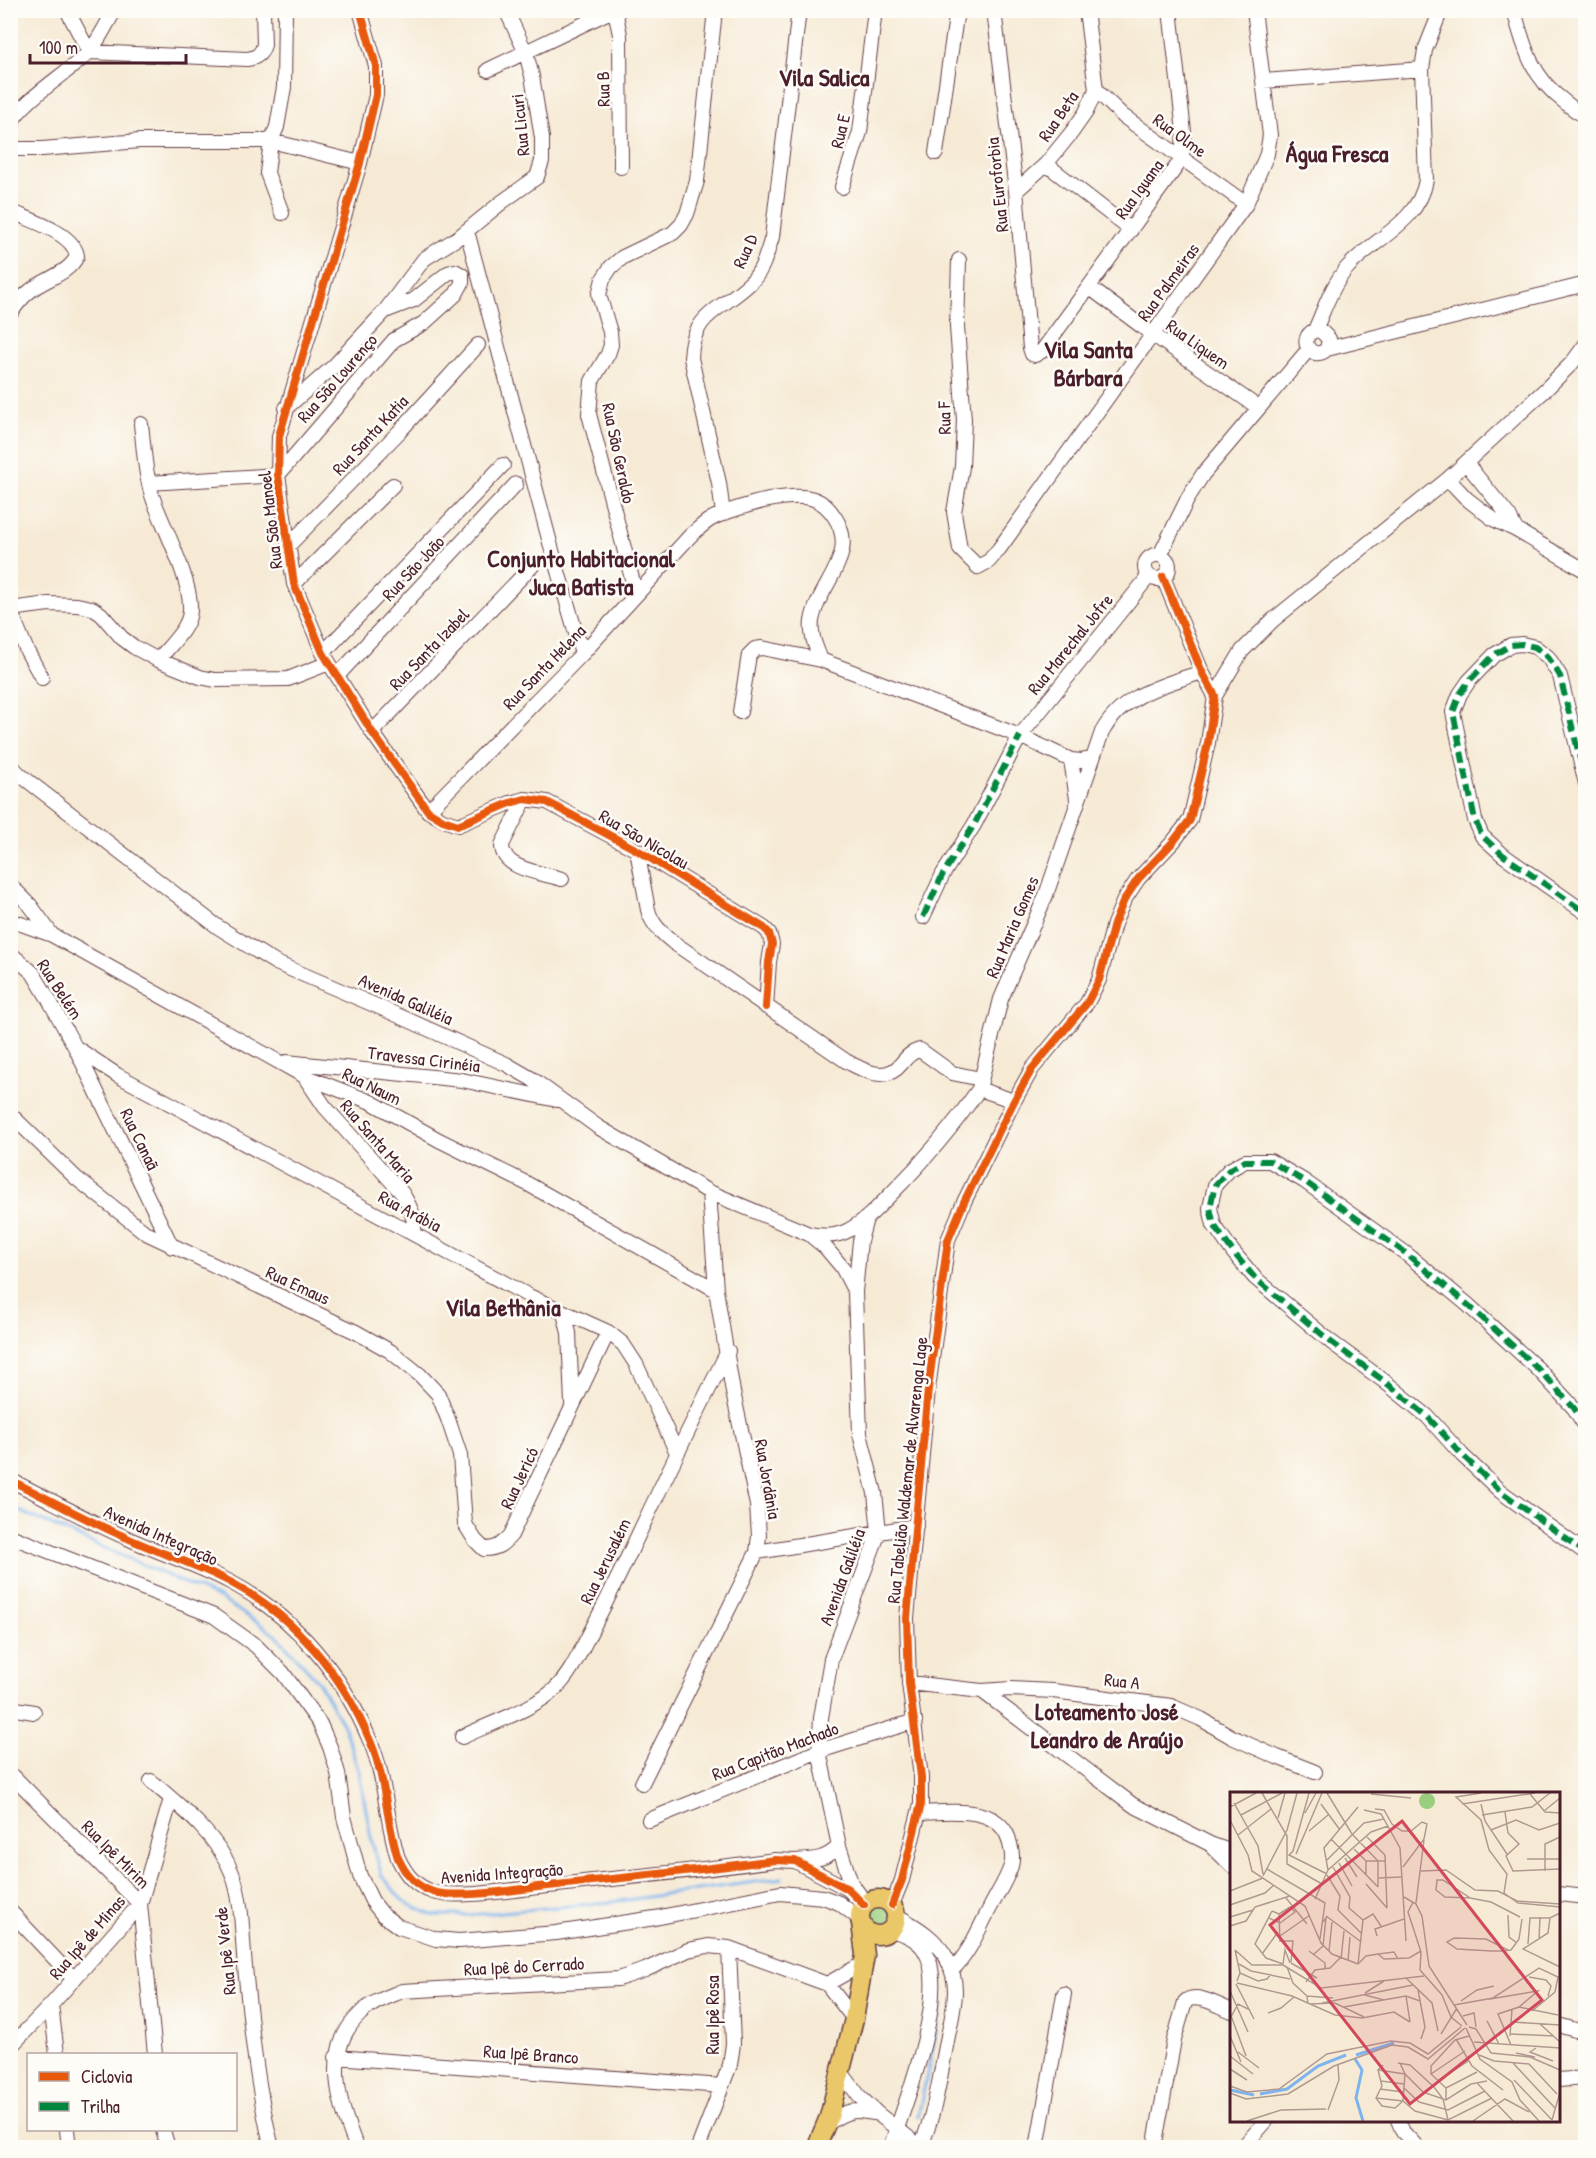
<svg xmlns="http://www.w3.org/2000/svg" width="1596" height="2158" viewBox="0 0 1596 2158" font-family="'Patrick Hand',sans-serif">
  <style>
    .green { fill: #9ace7f; stroke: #727655; stroke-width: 1.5 }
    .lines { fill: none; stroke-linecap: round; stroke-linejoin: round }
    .stream { stroke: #7eb4ed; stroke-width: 3 }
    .minor-casing { stroke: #643d44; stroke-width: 16 }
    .major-casing { stroke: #643d44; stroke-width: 21 }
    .minor { stroke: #fff; stroke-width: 14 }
    .major { stroke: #eac769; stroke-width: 18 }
    .quiet { stroke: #00873e; stroke-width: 6; stroke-dasharray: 12 6; stroke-linecap: butt }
    .cycleway-casing { stroke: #fdfcf7; stroke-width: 11 }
    .cycleway { stroke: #e8590c; stroke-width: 8 }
    .labels { text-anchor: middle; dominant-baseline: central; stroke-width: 5; stroke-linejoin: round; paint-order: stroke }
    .street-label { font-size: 18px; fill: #4a1f2b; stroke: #fdfcf7 }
    .district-label { font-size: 24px; font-weight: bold; fill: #4a1f2b; stroke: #fdfcf7 }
    .inset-river { fill: none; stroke: #7eb4ed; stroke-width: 3 }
    .inset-road { fill: none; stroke: #b19991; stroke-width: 1.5 }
    .view { fill: #d1495b; fill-opacity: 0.15; stroke: #d1495b; stroke-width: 3 }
    .inset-edge { fill: none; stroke: #4a1f2b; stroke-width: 3 }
  </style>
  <rect width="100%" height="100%" fill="#fdfcf7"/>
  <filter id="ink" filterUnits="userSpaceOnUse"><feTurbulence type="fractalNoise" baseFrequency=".0167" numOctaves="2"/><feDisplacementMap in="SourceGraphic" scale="12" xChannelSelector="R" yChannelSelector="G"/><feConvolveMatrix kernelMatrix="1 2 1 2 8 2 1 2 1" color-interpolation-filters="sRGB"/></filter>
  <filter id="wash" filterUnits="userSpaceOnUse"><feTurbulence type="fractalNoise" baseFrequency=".008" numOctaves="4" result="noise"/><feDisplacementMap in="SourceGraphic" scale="24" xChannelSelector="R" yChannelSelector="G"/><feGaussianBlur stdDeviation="1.35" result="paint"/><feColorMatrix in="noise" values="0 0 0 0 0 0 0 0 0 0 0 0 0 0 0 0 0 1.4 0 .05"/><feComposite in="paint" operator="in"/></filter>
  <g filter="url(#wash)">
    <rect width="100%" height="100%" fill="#f6ead5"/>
    <!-- green -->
    <path class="green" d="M864 1915a14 14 0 1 1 28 0a14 14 0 1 1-28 0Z"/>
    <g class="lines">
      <!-- stream -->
      <path class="stream" d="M10,1507L219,1598L275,1634L318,1681L344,1727L359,1772L371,1838L382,1876L404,1902L432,1915H470L612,1902L782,1878
        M918,2117L942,2004"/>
    </g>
  </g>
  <g filter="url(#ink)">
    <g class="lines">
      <defs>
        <path id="minor" d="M67,10L89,52L247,59C257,58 261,54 264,45L263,10
          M360,10L376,66V95L360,163L279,436L278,475L294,584L323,653L372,732L428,811L443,820L458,825L510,803L525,799L547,802L637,850L764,928L769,933L772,944L769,962L766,1007
          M615,10L620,35L621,167
          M994,10L1016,191L1030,348L1032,354L1035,355L1042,351L1182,159L1184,132L1170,10
          M1514,10C1524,49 1533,79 1566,103C1572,108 1578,113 1586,116
          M488,70L613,10
          M1264,81L1422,69
          M1096,90L1123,116L1246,204
          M10,124C24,99 65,75 87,54C98,43 106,24 115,10
          M10,149H42L140,141H271L360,163
          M936,153L957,10
          M1046,164L1131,230
          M842,187L860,132L875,10
          M1016,191L1046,164L1072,132L1086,112L1096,90L1086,10
          M10,211C30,220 74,233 77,256C69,274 44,279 30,291C22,297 16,305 10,314
          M282,213L267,173L271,141L277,127L284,87L285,10
          M467,231L553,554L582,654
          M959,260L957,327L964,420L962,467L954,512L960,549L978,567L989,561L999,549L1246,204L1267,154L1270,135L1254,10
          M1089,287L1152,334L1259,408
          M1315,330L1321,331L1329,339L1327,349C1312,363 1296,339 1315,330C1324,310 1332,285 1347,268C1373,239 1419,223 1426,180L1422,69L1425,50L1441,10
          M1327,349L1586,284
          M286,408L334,366L385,311L424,259L459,237L502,202L537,177L542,161V138L532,76L526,53L506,10
          M141,424C144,449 145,477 154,501C164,528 192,582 190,610C190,628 169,646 158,660
          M1466,463L1509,516L1516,530
          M1448,479L1467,499L1493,519L1516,530L1586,571
          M149,483L278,475L394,340L424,323L456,294L462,283V275L455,271L448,273L414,300L385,311
          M723,514L719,483L691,358C692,313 722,310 750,283C763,271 767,253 772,237L799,10
          M287,547L399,432L478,345
          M1160,555L1189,496L1203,474L1308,350
          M1145 567a12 12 0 1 1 24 0a12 12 0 1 1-24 0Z
          M294,584L393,485
          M636,594L589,414L592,381L608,354L611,345L610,332L599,295L603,279L611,267L623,257L673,233L681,225L687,214L697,181L715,10
          M10,609L49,604L77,605L92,608L101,614L122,638L134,647L158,660L200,677L215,680L288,679L329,663
          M10,610L27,651L42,678
          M323,653L503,465
          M337,676L516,484
          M1215,696L1242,651L1273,620L1448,479L1545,390L1572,363L1586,344
          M740,712L749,655L755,649L762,648L821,660L1020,736L1071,760L1082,761L1093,758
          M372,732L535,563
          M1071,760L1077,799
          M10,764L19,774L218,927L276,963L386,1010L506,1064L532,1079L598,1127L709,1192L809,1234L825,1247L842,1267L855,1292
          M1586,784L1560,676L1548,657L1535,647L1522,644L1511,645L1494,655L1469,681L1460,694L1453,712L1475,820L1482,836L1503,855L1586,913
          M525,799L502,845C502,870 543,873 562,879
          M428,811L582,654L690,536C696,531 702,525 708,521C723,511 772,497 791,497C810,496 823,499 834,516C861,555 818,584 812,621C810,635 816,647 821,660
          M637,850L648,910C652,925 662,933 674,943L846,1061C864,1071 886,1083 901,1064C907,1057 911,1052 920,1050L952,1073L981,1079
          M10,885L30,905L52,935
          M923,917L943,874L974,825L1020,736L1149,576
          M10,920L52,935L304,1076L371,1102L439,1140L526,1183L716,1290
          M10,953L33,973L48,998L75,1047L172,1247
          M75,1047L117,1075L529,1296L608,1332L623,1344L636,1364L677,1453
          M286,1062L462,1080L557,1100
          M304,1076L325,1107L402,1193C411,1207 415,1217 414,1234
          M979,1089L1014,1101
          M10,1114L76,1178L146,1233L356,1332L390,1351L420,1375L438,1394L448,1419L460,1455L465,1524L475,1540L484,1549C497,1549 502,1545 511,1535L608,1332
          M809,1234C822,1236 833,1237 845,1232C864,1223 877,1208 891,1194C924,1161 953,1127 979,1089L1001,999L1046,895L1102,732C1123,694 1164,685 1202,672
          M564,1313L569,1333L572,1403
          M1586,1427L1574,1408L1538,1369L1467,1304L1404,1252L1304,1181L1270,1161H1245L1229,1170L1215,1185L1210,1208L1214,1225L1233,1252L1255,1278L1331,1342L1384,1381L1427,1416L1462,1455L1500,1491L1586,1553
          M10,1480C49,1499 86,1520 125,1537C159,1553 196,1564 230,1582C295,1616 343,1675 371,1743C386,1779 386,1821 398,1858C406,1875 415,1886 433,1892C455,1899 513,1890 538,1887C617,1878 696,1871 775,1860L795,1861L848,1889L864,1905
          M10,1536L214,1616L256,1646L283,1673L320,1724L330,1747L338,1773L344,1817L360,1876L372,1901L383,1915L399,1927L436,1939L459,1941L556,1933L655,1918L780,1893L823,1897L839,1903L860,1919
          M757,1552L916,1526
          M909,1683L982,1691L1133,1805L1210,1844L1232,1852
          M982,1691L1011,1689L1053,1691L1171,1706L1201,1719L1232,1737L1277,1757L1315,1772
          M10,1708L34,1712
          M462,1737C489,1724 534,1709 555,1689C570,1675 578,1656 587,1639C600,1614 612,1590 624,1565C658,1493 692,1422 728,1351
          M10,1773L140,1904L155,2054
          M151,1781C180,1806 218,1836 232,1873C243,1901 242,1937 245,1967C251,2029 257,2088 272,2148
          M642,1783L757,1552L759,1536L757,1505L733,1392L716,1290L709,1192
          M919,1813C950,1812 1002,1804 1010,1844C1012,1851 1013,1859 1011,1866C1006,1881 997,1894 990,1908C978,1930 970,1953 952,1970
          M649,1820L819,1751L915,1721
          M1214,1848L1232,1866
          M795,1861C813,1860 826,1860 839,1846
          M859,1894L851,1883L839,1846L819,1751L821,1718L831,1659L879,1532L875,1493L860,1434L855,1292L860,1241L866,1219
          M1558,1894L1586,1897
          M892,1905L902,1880L921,1804V1777L909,1683L907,1618L928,1389L948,1240L964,1202L1014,1101L1032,1069L1087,1003L1099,980L1114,924L1124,900L1138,879L1173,842L1190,820L1208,743L1215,696L1202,672L1163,577
          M10,1911L74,1979
          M896,1915C915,1926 937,1938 947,1959C952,1969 955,1980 955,1991C955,2007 950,2025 947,2041C940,2077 935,2114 920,2148
          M827,1984L864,1963
          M51,2005L57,2054
          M1558,2025L1586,2033
          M10,2047L51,2005L140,1904L171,1799
          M336,2057L722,2086
          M841,2072L859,2096L878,2114L922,2148
          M1558,2080L1586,2078
          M1398,2120L1403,2132L1418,2148
          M827,2124C848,2109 853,2109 878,2114
          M67,2130L69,2148
          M163,2130L168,2148
          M357,2148C339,2105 321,2050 361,2013C372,2002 388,1997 402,1991L618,1979L645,1970L688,1950L708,1946L729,1948L827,1984L854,2019
          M698,2148L730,2065L733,2044L729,1948
          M890,2148C905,2105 950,1991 925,1951C918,1939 903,1933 890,1930
          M1037,2148L1064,1994
          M1154,2148L1174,2040L1185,2002C1195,1991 1219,2006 1232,2011
          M1242,2148L1267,2120"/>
        <path id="major" d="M860 1917a18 18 0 1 1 36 0a18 18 0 1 1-36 0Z
          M816,2148L829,2117L854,2019L865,1955L861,1923"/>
      </defs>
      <!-- minor casing -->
      <use href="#minor" class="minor-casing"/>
      <!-- major casing -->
      <use href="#major" class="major-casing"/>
      <!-- minor -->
      <use href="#minor" class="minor"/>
      <!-- major -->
      <use href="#major" class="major"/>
      <!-- quiet -->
      <path class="quiet" d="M1586,784L1560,676L1548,657L1535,647L1522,644L1511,645L1494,655L1469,681L1460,694L1453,712L1475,820L1482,836L1503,855L1586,913
        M923,917L943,874L974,825L1020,736
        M1586,1427L1574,1408L1538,1369L1467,1304L1404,1252L1304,1181L1270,1161H1245L1229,1170L1215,1185L1210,1208L1214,1225L1233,1252L1255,1278L1331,1342L1384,1381L1427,1416L1462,1455L1500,1491L1586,1553"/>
      <defs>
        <path id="cycleway" d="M360,10L376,66V95L360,163L279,436L278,475L294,584L323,653L372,732L428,811L443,820L458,825L510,803L525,799L547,802L637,850L764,928L769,933L772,944L769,962L766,1007
          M10,1480C49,1499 86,1520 125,1537C159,1553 196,1564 230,1582C295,1616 343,1675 371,1743C386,1779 386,1821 398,1858C406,1875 415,1886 433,1892C455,1899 513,1890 538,1887C617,1878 696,1871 775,1860L795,1861L848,1889L864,1905
          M892,1905L902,1880L921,1804V1777L909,1683L907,1618L928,1389L948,1240L964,1202L1014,1101L1032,1069L1087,1003L1099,980L1114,924L1124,900L1138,879L1173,842L1190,820L1208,743L1215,696L1202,672L1163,577"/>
      </defs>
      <!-- cycleway casing -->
      <use href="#cycleway" class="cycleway-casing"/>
      <!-- cycleway -->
      <use href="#cycleway" class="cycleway"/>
    </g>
  </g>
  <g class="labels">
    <!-- street labels -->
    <g class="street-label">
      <text transform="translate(603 89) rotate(-91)">Rua B</text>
      <text transform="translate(1058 116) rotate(-56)">Rua Beta</text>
      <text transform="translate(520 125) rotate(-96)">Rua Licuri</text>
      <text transform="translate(840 131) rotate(-77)">Rua E</text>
      <text transform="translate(1180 135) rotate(36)">Rua Olme</text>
      <text transform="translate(997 185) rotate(-96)">Rua Euroforbia</text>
      <text transform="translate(1139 189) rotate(-54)">Rua Iguana</text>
      <text transform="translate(745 251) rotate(-66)">Rua D</text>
      <text transform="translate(1168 282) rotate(-54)">Rua Palmeiras</text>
      <text transform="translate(1198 344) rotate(35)">Rua Liquem</text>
      <text transform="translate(337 378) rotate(-49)">Rua São Lourenço</text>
      <text transform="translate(944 418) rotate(-91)">Rua F</text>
      <text transform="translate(370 435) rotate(-47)">Rua Santa Katia</text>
      <text transform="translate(619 453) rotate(78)">Rua São Geraldo</text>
      <text transform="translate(270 520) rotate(-97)">Rua São Manoel</text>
      <text transform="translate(413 568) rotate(-47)">Rua São João</text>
      <text transform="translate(1070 644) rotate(-51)">Rua Marechal Jofre</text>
      <text transform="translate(429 649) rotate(-46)">Rua Santa Izabel</text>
      <text transform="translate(544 667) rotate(-46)">Rua Santa Helena</text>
      <text transform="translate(644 839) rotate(30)">Rua São Nicolau</text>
      <text transform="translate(1012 927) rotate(-67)">Rua Maria Gomes</text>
      <text transform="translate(60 989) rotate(57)">Rua Belém</text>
      <text transform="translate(406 999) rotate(24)">Avenida Galiléia</text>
      <text transform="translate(424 1059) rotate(7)">Travessa Cirinéia</text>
      <text transform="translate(372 1086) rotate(26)">Rua Naum</text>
      <text transform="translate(140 1139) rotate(64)">Rua Canaã</text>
      <text transform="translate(378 1141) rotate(49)">Rua Santa Maria</text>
      <text transform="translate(410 1211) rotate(28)">Rua Arábia</text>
      <text transform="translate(298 1285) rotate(25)">Rua Emaus</text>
      <text transform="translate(907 1470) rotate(-84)">Rua Tabelião Waldemar de Alvarenga Lage</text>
      <text transform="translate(519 1478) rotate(-65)">Rua Jericó</text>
      <text transform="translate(768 1479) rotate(80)">Rua Jordânia</text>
      <text transform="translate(161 1535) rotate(24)">Avenida Integração</text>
      <text transform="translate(605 1561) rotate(-64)">Rua Jerusalém</text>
      <text transform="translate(842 1577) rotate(-70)">Avenida Galiléia</text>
      <text transform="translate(1122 1681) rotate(6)">Rua A</text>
      <text transform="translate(775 1751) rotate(-21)">Rua Capitão Machado</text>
      <text transform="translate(116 1854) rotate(45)">Rua Ipê Mirim</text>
      <text transform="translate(502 1873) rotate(-4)">Avenida Integração</text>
      <text transform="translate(87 1937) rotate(-49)">Rua Ipê de Minas</text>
      <text transform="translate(225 1951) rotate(-96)">Rua Ipê Verde</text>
      <text transform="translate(524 1966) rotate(-3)">Rua Ipê do Cerrado</text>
      <text transform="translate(712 2015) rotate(-90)">Rua Ipê Rosa</text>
      <text transform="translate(531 2054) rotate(4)">Rua Ipê Branco</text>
    </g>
    <!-- district labels -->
    <g class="district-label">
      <text x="824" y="77">Vila Salica</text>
      <text x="1337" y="153">Água Fresca</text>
      <text x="1088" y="349">Vila Santa<tspan x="1088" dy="28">Bárbara</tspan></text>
      <text x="581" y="558">Conjunto Habitacional<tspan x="581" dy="28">Juca Batista</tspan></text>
      <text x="503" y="1307">Vila Bethânia</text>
      <text x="1107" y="1711">Loteamento José<tspan x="1107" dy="28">Leandro de Araújo</tspan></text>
    </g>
  </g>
  <!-- overview -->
  <g transform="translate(1230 1792)">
    <rect width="330" height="330" fill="#f6ead5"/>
    <path d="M189 9a8 8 0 1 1 16 0a8 8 0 1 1-16 0Z" fill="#9ace7f"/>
    <path class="inset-river" d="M126,263L164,251M125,267L132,278L126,306L133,329M0,298L24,303M30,302L57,297L88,274L116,263"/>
    <path class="inset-road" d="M32,1L57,44V72L92,92M79,1L63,59L59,63L97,82M97,1L122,42L148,69V95M251,1L226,5L251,28L259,58L277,82L274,101L288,111L330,115M141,2L181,6M300,2L315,20L330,21M4,11L28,54L33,82M91,12L110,38M232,12L305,1M251,12L255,29L277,62M0,15L26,1M145,17L154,18L162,32L172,39H181L192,30L197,32L194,47L173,75M134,18L151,22L170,56L176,149M314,19L330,6M275,20L278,41L289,52L276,64L283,79L330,77M75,21L86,1M11,23L52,1M252,23L302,15L320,1M48,26L55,1M0,28L18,63L22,79L75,114L91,151L102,162L128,172M261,38L286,28L309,38L330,31M79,39L98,23M8,43L41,17M137,45L155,63L157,116M101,47L148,95M124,57L136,69V82M66,62L92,1M115,66L127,85M297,67H330M96,69L134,31L154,27M136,69H156M109,71L122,94M103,75L120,105L119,116L133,128M37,77L95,111L90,147M98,78L141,40L158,34M191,79L216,78L245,98L268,99L287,109L330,112M315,79V52L330,45M97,83L110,104L108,118L131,141M33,84L57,38L67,1M149,86L171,85M207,88H213L240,106L215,105L206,98ZM136,92L157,116M0,99L33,86M174,105L186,112L192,124L199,174L237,233M56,106L77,132M240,106L261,110L290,125M85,107L98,78L94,56L128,15M183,110L178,120L191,160L190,178M186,111L194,48M0,113L35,101L44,93M25,115L60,104M42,119L25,152L36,166L53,172M42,119L49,122L50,149H63L61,170M278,123L279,145L287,151M96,124L130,149M0,125L23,118M39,126L50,131L65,120L60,115L49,122M320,126L318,141L293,157L330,175M0,134L16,129L25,115M50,144L80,123M147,144L145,137L174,127M309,147L310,125M298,152L300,126H320L330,121M5,158L22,173H53M5,158L10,181L7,189M278,158L256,147L224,146L217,150L227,157L261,159H274L281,158L289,147L292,127M79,159L95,171V177M99,159L102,130M32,162L48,140M148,162L154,167L179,166L191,159M83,163L93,154L96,126L93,130M111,167L114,139M118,169L120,145M61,171L87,186M9,172L21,179L60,187M53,172L55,158L60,171M128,172L133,128L143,122L151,134M128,172L136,164L148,162L164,160L168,167M53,173L91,196L194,184M57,175L63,191L77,204L78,212M190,178L212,203L221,225L232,234M10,181L28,189L37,187L41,182M299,185L316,188L321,194L318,204M176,186L202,211L208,239M76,190L85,178L100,176L110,166M7,191L62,204L105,223L132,226L164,220L180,230M6,192L24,227M188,198L195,235L191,247M0,199L18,240M135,201L154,189M135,203L154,208M77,204L103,206M176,204L180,230M260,207L308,199L289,215L268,222L281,253M231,209L247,198L264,194M92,211L183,193M79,212L105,211L134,225M224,213L263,206L309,176L330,186M114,215L176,204L190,209M289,215L328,223M302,219L325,200L328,185M0,221L16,264M38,221L51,216L64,205M233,224L244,221L246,235M1,225L8,212L20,218M257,229L269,252M282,230L330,233M310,232L330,250M239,235L246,237L261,261L300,265L330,278M236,236L250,267L282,290L290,308L309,329M211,242L227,216M281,242L324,244M0,244L11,270M280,244L282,217M226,247L242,274L273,298M244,250L330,256M306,256L300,260L323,269M8,260L29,276M286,261L305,265M249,263L264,269L299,272L327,302M0,264L23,282M168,271L180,273L204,295L213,307L218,328M283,271L325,316M153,273L148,278L152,294L146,306L152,314L165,316L173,309L175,282L170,271M0,277L17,288M148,278L175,282L193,300L216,308L241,292L257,289M201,282L235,259M209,288L238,269M284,288L322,328M151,289L174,292M247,291L283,329M0,294L17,300L49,297L97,262L161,249L180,251L198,262L231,235M174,296L189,310L218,318L255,299M216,296L247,280M150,297L173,300M0,301L16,307L58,302L104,274L162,253L178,255L198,267L235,236M146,306L173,309L185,319L218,328L262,306M216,308V296L201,282V274L225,248L239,244M98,318L109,288L108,273M322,328L330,300M17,329L51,318L96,317M243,329L275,307L299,320"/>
    <path class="view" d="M172,29L312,208L180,312L40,133Z"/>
    <rect width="330" height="330" class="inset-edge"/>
  </g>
  <!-- margin -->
  <rect width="1596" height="2158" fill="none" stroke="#fdfcf7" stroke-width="36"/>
  <!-- legend -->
  <rect x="27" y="2053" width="210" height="78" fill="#fdfcf7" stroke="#b5a4a5" stroke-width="1.5"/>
  <rect x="39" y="2072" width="30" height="9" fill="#e8590c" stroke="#b5a4a5" stroke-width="1.5"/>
  <text x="81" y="2083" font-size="18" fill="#4a1f2b">Ciclovia</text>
  <rect x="39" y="2102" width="30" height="9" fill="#00873e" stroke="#b5a4a5" stroke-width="1.5"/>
  <text x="81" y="2113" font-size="18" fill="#4a1f2b">Trilha</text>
  <!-- scale -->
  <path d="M30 54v9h156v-9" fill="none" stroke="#4a1f2b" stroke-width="3"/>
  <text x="39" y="54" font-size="18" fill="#4a1f2b" stroke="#fdfcf7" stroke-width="4.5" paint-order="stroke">100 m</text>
</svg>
